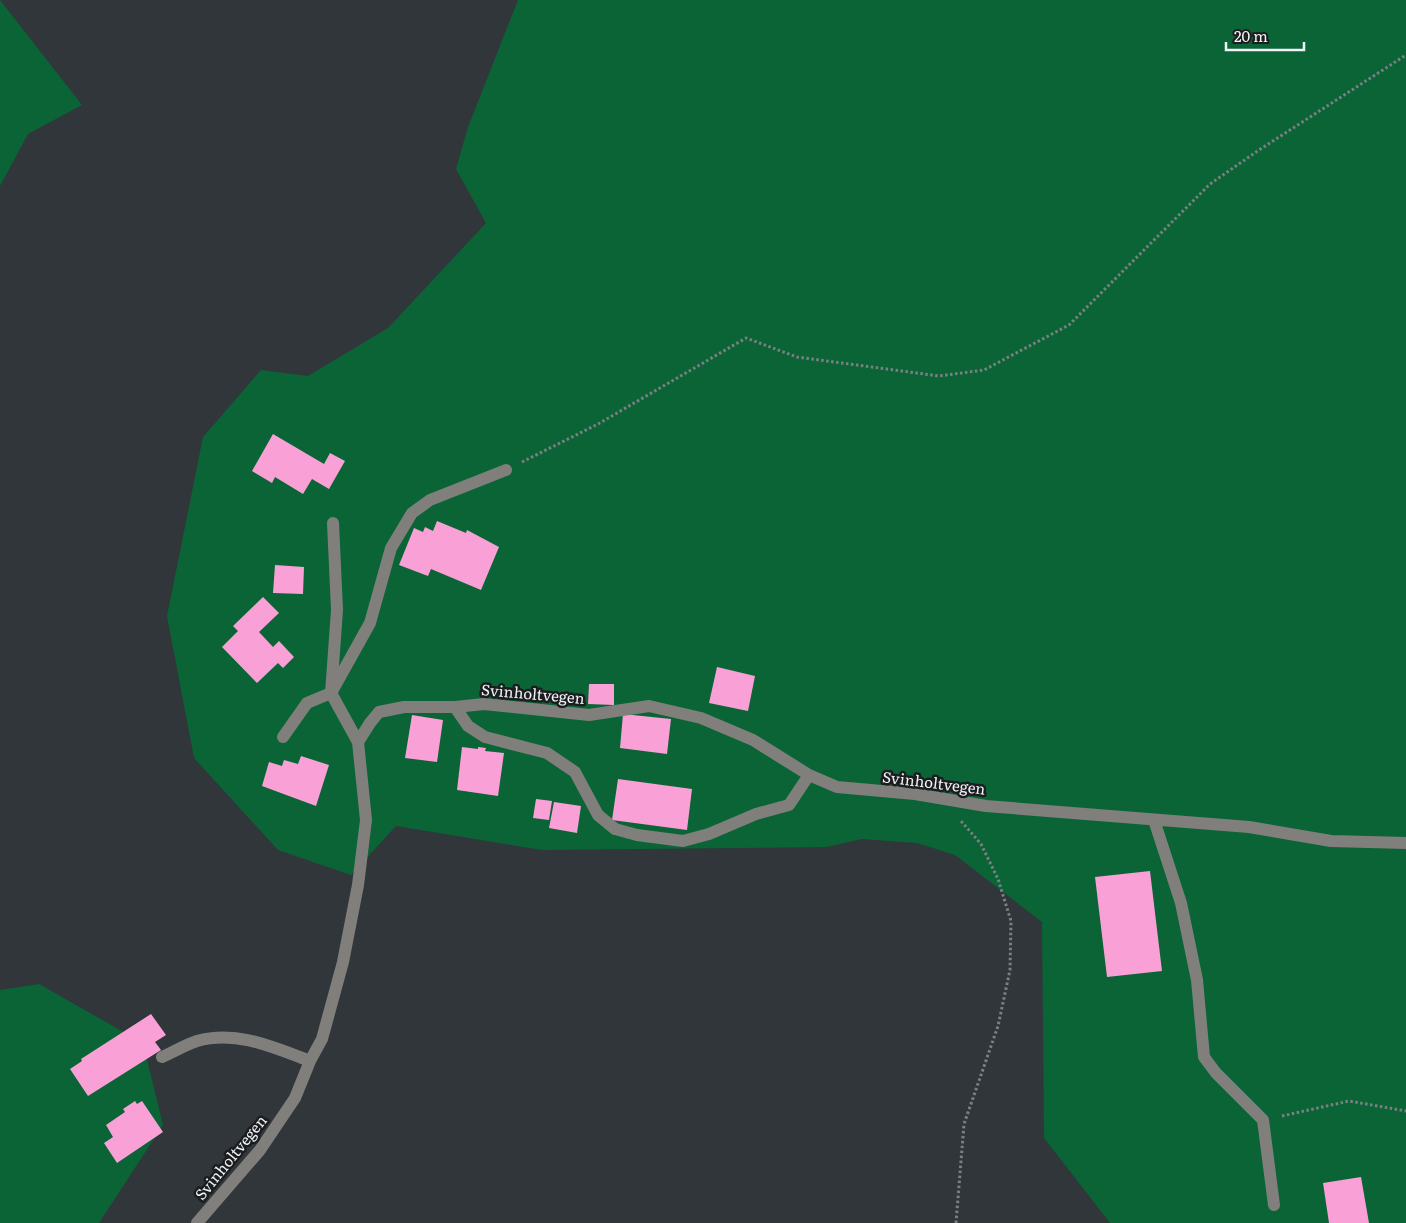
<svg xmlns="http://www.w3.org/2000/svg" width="1406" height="1223" viewBox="0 0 1406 1223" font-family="Literata,serif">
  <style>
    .green { fill: #0a6436 }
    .building { fill: #f9a1d6 }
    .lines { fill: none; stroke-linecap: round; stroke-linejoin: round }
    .path { stroke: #7b8083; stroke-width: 3; stroke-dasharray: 2.5 2.5; stroke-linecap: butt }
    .minor { stroke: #817f7c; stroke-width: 12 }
    .labels { text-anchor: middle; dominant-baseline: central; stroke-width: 5; stroke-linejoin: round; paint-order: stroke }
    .street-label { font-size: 15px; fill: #f1f4f7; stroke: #1b1d1f }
  </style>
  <rect width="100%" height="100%" fill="#31363a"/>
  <!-- green -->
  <path class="green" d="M0,0L82,105L28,134L0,186Z
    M518,0H1406V1223H1110L1044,1138L1042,922L955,855L917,843L862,839L826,847L542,850L396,826L351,875L278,850L194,758L167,616L203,437L261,370L308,376L388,328L486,223L456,169L468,127Z
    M39,984L143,1043L163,1125L99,1223H0V990Z"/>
  <!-- building -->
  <path class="building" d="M273,434L324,464L330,453L345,461L329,489L312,479L303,494L275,477L272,483L252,471Z
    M437,521L466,533L467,530L499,547L481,590L431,569L428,576L399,565L414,528L423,532L425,527L433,531Z
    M275,565L304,567L303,594L273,593Z
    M263,597L279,613L259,632L273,647L279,641L294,657L283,668L278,663L257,683L222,647L238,631L233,626Z
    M717,667L755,676L748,711L709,703Z
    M589,684H614V705L588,704Z
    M623,714L671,719L667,754L620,748Z
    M412,715L443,720L437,762L405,758Z
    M462,747L478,749V747L486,748L485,751L504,753L498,796L457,790Z
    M301,756L329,765L316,806L262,786L269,762L282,766L284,760L298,764Z
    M618,779L692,789L687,830L612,820Z
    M536,799L552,801L549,820L533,818Z
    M554,802L581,806L577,833L549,828Z
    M1150,871L1162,971L1107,977L1095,877Z
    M151,1014L166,1035L155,1042L161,1050L88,1096L70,1069L82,1061L81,1059Z
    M135,1101L137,1104L142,1101L163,1132L117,1163L104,1143L113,1137L106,1125L125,1112L123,1109Z
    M1361,1177L1369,1223H1329L1323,1183Z"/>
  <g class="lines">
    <!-- path -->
    <path class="path" d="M522,462L598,424L746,338L797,357L939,376L984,370L1069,325L1210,184L1259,150L1406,55
      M1282,1116L1349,1101L1406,1111
      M956,1223L964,1124L998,1026L1010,970L1011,921L998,879L981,844L961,821"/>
    <!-- minor -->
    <path class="minor" d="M455,707L468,726L485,737L547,753L575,772L598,815L615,829L637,835L683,841L709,834L756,814L789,805L809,775
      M283,737L307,703L331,693L337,610L333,523
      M358,742L331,693L370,623L391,548L412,513L430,500L506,470
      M1154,820L1181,903L1197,980L1204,1057L1216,1073L1263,1120L1274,1205
      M162,1057C173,1052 185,1045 197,1041C237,1030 273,1047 310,1061
      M197,1223L260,1150L295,1098L310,1061L322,1039L343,962L358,885L366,820L358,742L370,723L379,712L404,707H455L484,704L589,715L649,706L701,718L753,740L809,775L837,787L915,794L986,806L1249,827L1331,841L1406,843"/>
  </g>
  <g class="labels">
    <!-- street labels -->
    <g class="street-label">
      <text transform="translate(533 693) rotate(5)">Svinholtvegen</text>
      <text transform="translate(934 782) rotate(7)">Svinholtvegen</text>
      <text transform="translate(230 1157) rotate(-51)">Svinholtvegen</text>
    </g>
  </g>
  <!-- scale -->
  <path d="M1226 42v8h78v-8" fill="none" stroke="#f1f4f7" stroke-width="2.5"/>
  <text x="1234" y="42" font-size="15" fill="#f1f4f7" stroke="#1b1d1f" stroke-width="4" paint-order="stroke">20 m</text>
</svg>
